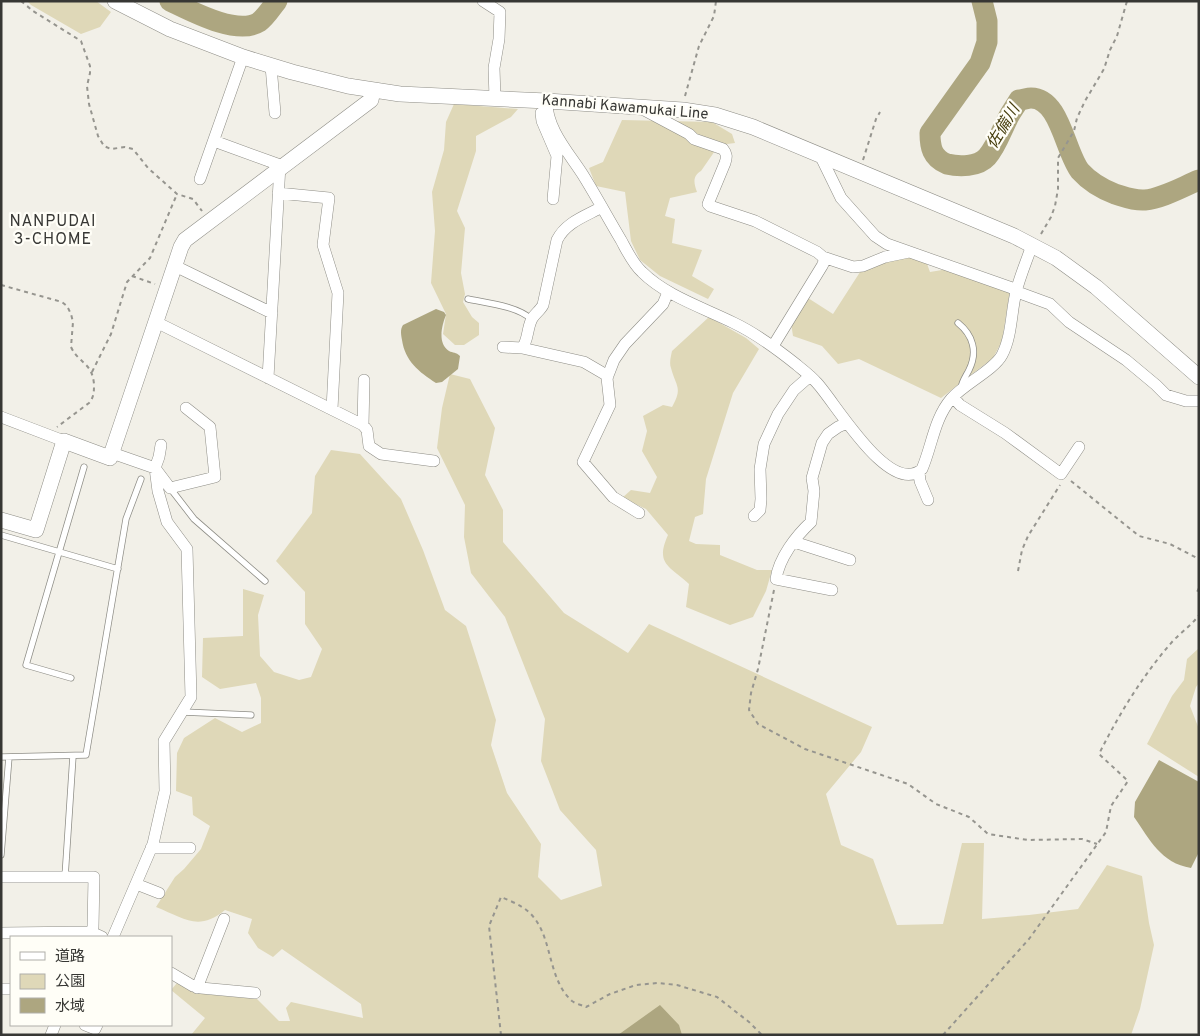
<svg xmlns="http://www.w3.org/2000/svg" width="1200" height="1036" viewBox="0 0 1200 1036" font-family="Overpass,'Noto Sans JP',sans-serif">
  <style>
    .green { fill: #dfd8b8 }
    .water { fill: #ada680 }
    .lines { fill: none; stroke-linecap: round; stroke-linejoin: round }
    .river { stroke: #ada680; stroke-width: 21 }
    .lane-casing { stroke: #8e8d86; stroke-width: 7 }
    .street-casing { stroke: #8e8d86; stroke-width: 12 }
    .secondary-casing { stroke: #8e8d86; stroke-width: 16 }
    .path { stroke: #96958f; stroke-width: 2; stroke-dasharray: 4 4; stroke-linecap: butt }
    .lane { stroke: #fff; stroke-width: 5.5 }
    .street { stroke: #fff; stroke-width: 11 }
    .secondary { stroke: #fff; stroke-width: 15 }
    .labels { text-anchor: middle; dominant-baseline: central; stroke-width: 4.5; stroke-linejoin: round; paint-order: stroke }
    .street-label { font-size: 15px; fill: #373734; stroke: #fffef7 }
    .water-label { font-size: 16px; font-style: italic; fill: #473e0e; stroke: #fffef7 }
    .neighbourhood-label { font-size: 16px; letter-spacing: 1px; fill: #373734; stroke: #fffef7 }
  </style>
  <rect width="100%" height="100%" fill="#f2f0e8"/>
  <!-- green -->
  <path class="green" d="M27,1H96L111,12L100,27L81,34L31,5Z
    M454,104L518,109L511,117L476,136V151L457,211L465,228L461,273L465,294L463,302L472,317L479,323V335L464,345H455L443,334L446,314L431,283L435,231L432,192L444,150L446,122Z
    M622,120L712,122L732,134L735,143L719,145L701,171C692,176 694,184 697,192L670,198L665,216L675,219L672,243L702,250L692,276L714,289L708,299L660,276L640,260L631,241L625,192L596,186L589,168L603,162Z
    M913,254L926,261L930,272L948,269L1010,290L1002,341L993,358L941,398L859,359L838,364L822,346L793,336L791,323L808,298L833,314L862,269Z
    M709,317L746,338L759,349L733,393L706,479L703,514L695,517L689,541L696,544L720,545V555L757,570H772L766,591L753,617L730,625L686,607L689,584C669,566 655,564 668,535L646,509L622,498L631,490L650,493L657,477L642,451L647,431L643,416L663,405L672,407C683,387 676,387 671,368C669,363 671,356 672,351Z
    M450,374L470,379L495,428L485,475L503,510V542L564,613L628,653L649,624L872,727L861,752L826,794L841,845L873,859L897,925L943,924L962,843H984L982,919L1029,915L1078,909L1107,865L1142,876L1149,923L1154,945L1140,1009L1131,1035H191L205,1018L171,990L177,983L194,993L257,999L279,1021H290L286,1008L291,1002L363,1018L361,1004L282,949L273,957L258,948L248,933L252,919L225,910C198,932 184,918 156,907L175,877L184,869L201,849L210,826L193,815L192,797L176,791L177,753L184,738L215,718L242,732L261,723V698L256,683L220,689L202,677L203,638L243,636V589L264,595L258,615L260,656L274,672L299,680L311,677L322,649L305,624V592L276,561L312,513L315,476L331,450L360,454L401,499L423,550L445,610L466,626L496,720L491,745L507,793L541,844L538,877L561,900L602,886L596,850L560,810L541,761L545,719L505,617L471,573L464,537L465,505L437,448L442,408Z
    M1199,648V683L1196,687L1190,706L1199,729V777L1147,744L1172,696L1184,680L1187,659Z"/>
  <!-- water -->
  <path class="water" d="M436,309L444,312L446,315C442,325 437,343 449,351C453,353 456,352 460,356L458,369L442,382L436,383C419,372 405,361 402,340C401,334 400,330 403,325Z
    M1159,760L1199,782V852L1191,868C1161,863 1150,840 1134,817L1135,802Z
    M660,1005L679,1025L682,1035H618Z"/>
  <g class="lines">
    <!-- river -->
    <path class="river" d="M170,1C191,11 237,36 259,22C266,17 272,7 277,1
      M982,1L987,21V42L980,63L930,133C930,147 932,158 947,164C959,167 978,167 987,157C996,147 1001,132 1007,120C1010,113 1015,107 1019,100C1023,100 1027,98 1031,98C1060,98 1065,152 1080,171C1089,181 1102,189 1115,194C1125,197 1134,201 1145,200C1163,198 1182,187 1199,180"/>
    <defs>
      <path id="lane" d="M468,299C487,303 517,306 531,319
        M958,323C973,335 978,352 969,370C966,376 962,381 961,388
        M170,488L194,519L265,581
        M1,535L118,569
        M71,678L26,665L84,467
        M183,712L251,715
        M1,757L86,755L126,519L141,479
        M1,855L9,757
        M65,877L73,756"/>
      <path id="street" d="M483,1L500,12L499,39L494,68L495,98
        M271,66L275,113
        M547,101C546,128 569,153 583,175C596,196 608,218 621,240C627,251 633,264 642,272C666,296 704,308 734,323C757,334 777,349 797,365C804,371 811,376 817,383C835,402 890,498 922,469C932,446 934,419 951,399C964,384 994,370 1002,355C1012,336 1011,312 1016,292C1020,276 1027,260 1032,245
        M644,110L689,134L694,139L723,149C727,154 727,157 725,163L708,204L710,206L755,221L817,252L823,257L853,267L863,266L885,257L909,252
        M541,113L542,121L557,156L553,199
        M214,141L280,165L268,378
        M820,155L841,198L875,236L887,244L1012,288L1020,293L1050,304L1069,322L1126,360L1156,385L1166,395L1186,401H1199
        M200,179L243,57
        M278,193L329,198L323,245L338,293L332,409
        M175,266L272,313
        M156,322L363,425L367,430L369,446L381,454L434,461
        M773,346L822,266L824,262L823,257
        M503,347L522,348L584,362L608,376
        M522,348C528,341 527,330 531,321C533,315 540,311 543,305L557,240C566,222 586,216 602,207
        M953,397L960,405L1005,433L1061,474L1079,447
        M1,417L64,441
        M363,425L364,380
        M112,453L155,468L170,488L215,477L210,427L186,408
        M919,472L920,481L928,500
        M639,513L613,497L583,462L610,405L607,378L614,360L625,344L663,304L668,292
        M754,516L760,510L761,499L760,469L764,444L778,414L794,390L810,376
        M794,542L850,560
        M832,590L776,579C779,558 796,536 811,522L814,491L812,478L822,443L828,434L838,427L847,423
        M151,848H190
        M1,877H94L93,927L89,937
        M136,884L159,893
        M1,933L91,932L102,937
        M113,937L153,844L165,791L164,741L191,697L187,549L167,522L158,491L155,468L159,457L161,445
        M171,973L193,986L201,988L255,993
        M197,988L224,919
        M1,989H11
        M85,1025L95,1029L97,1025
        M51,1035L55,1025"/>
      <path id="secondary" d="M115,1L170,29L243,57L292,72L348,86L400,94L547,101L683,110L715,115L753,127L1014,236L1056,258L1096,287L1199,377
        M1,520L36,530L64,441L110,458L181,247L185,240L371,100L373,90"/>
    </defs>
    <!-- lane casing -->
    <use href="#lane" class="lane-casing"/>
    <!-- street casing -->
    <use href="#street" class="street-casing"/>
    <!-- secondary casing -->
    <use href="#secondary" class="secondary-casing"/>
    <!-- path -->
    <path class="path" d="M21,1L33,11L81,41L90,66V73L87,86L89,104L98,136L104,146L111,149L125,147L133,149L148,168L177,194L193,199L202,211
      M685,96L699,46L714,16L716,1
      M863,160L876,119L880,112
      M1041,234L1051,217L1055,206L1058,189V158L1074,131L1077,118L1085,101L1104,69L1110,50L1117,36L1127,1
      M132,276L155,284
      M1,285L62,302L67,306L71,314L73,322L71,347C79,364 92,362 94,384C94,392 94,397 89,403L57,427
      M92,372L111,334L127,282L150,258L177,194
      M1071,481L1139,536L1170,544L1199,559
      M1018,571L1022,550L1028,536L1060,485
      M1199,588L1197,592L1199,593
      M774,590L758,669L751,693L749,710L758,724L805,749L908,784L936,804L969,817L988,834L1028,840L1082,839L1097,844
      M501,1035L489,926L501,897C508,900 516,903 522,907C555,927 544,976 572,1001C576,1004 582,1005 586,1007L610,994L636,985L658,983L677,985L717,997L749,1022L762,1035
      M943,1035L1029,939L1106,832L1111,806L1128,781L1099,754C1119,714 1143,675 1172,642C1181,632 1191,626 1199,615"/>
    <!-- lane -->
    <use href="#lane" class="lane"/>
    <!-- street -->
    <use href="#street" class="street"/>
    <!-- secondary -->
    <use href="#secondary" class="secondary"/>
  </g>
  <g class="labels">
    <!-- street labels -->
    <g class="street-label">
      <text transform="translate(625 108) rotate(5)">Kannabi Kawamukai Line</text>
    </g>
    <!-- water labels -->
    <g class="water-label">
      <text transform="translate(1004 127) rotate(-59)">佐備川</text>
    </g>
    <!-- neighbourhood labels -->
    <g class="neighbourhood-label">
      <text x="53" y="222">NANPUDAI<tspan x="53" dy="18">3-CHOME</tspan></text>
    </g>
  </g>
  <!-- border -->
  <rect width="1200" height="1036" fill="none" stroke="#373734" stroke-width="5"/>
  <!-- legend -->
  <rect x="10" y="936" width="162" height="90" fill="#fffef7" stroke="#afaea9"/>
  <rect x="20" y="952" width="25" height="8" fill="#ffffff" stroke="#afaea9"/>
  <text x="55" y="961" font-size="15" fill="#373734">道路</text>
  <rect x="20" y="974" width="25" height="15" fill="#dfd8b8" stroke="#afaea9"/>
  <text x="55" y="986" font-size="15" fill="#373734">公園</text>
  <rect x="20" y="998" width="25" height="15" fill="#ada680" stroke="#afaea9"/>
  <text x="55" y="1011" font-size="15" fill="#373734">水域</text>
</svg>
